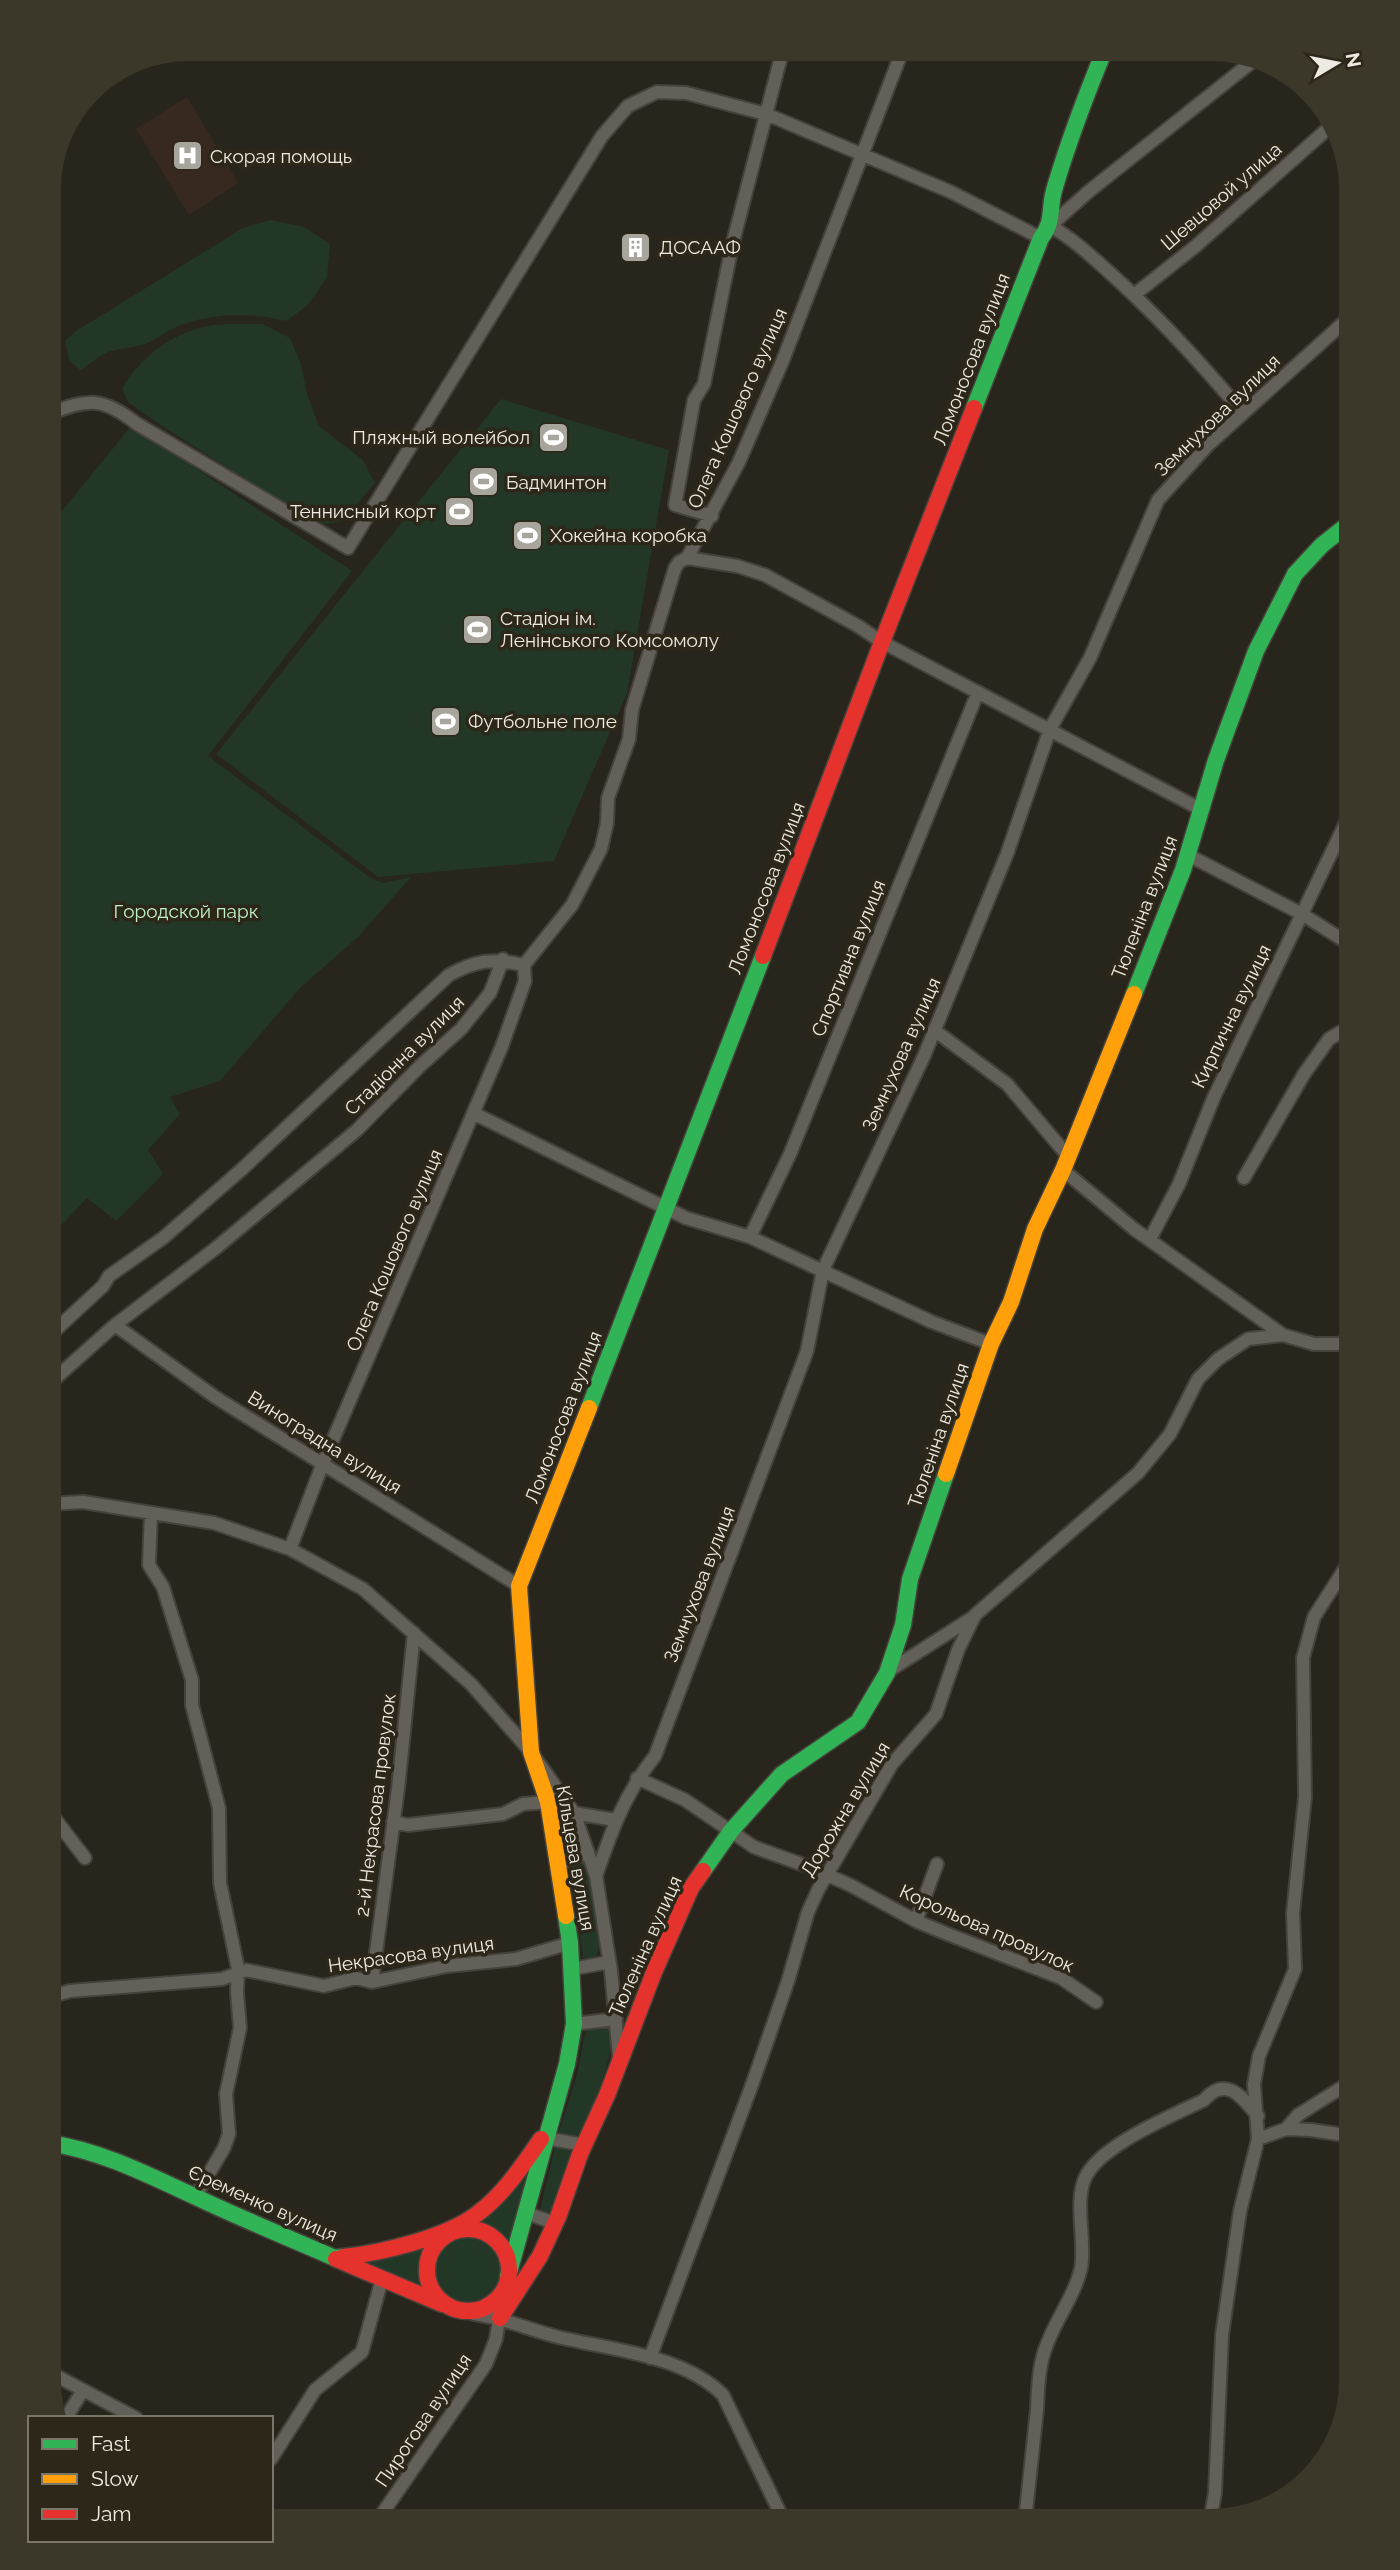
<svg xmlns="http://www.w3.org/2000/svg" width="1400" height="2570" viewBox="0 0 1400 2570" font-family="Raleway,sans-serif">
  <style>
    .medical { fill: #382920 }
    .green { fill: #223725 }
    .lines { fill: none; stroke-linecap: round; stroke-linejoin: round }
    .street-casing { stroke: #44423b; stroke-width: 16 }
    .fast-casing { stroke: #44423b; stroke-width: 19 }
    .slow-casing { stroke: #44423b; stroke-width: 19 }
    .jam-casing { stroke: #44423b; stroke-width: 19 }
    .street { stroke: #63605a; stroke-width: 12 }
    .fast { stroke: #30b455; stroke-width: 16 }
    .slow { stroke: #ff9f0a; stroke-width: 16 }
    .jam { stroke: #e5322d; stroke-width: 16 }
    .labels { text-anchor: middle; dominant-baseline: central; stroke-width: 7; stroke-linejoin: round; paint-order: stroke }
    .poi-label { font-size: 19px; fill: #edeae1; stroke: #2c2719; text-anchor: start }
    .street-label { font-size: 19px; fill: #edeae1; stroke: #2c2719 }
    .park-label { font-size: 19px; fill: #bef1c6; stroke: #2c2719 }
  </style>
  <rect width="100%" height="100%" fill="#28251d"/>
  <!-- medical -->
  <path class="medical" d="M187,97L238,183L189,215L136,129Z"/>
  <!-- green -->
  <path class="green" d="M270,220L304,227L330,244L327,277L308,305L286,321C250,312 207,313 174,328C164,333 155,340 145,344C133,348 119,348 108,352C98,356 89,365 80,370L69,360L65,341L76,331L243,228Z
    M263,324L290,338L301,364L307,394L319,426L363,460L375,483L343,521L327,524L315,520L269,494L165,428L128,402L122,388C142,355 175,331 214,325C230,323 247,324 263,324Z
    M501,399L669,450L627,693L554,861L378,877L216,754Z
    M131,426L352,571L208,756L369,877L383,883L411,877L358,937L300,988L220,1081L170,1097L180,1114L148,1150L163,1174L116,1221L87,1198L49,1238V527Z
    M583,1862L587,1868L599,1946L596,1957L588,1960L583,1957L570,1873L576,1864Z
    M590,2025L609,2027C620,2048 588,2116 578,2138L558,2134L577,2075L584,2038Z
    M556,2143L574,2147L554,2207L549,2212L539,2214Z
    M528,2173L511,2243L481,2222Z
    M435 2269a33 33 0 1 1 66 0a33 33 0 1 1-66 0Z
    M424,2249L421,2287L364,2262Z"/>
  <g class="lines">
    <defs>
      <path id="street" d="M1134,295L1197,245L1332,125
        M1243,413C1201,363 1158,316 1109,272C1090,255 1072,238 1050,226L1088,192L1253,61
        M49,414C88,398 103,397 137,424L348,548L602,136L628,106L657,92L686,93L766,114L951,192L1041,238
        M712,516L675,505L694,400L704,384L732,246L783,49
        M687,558L737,566L765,575L858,626L882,642L1202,810
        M1188,855L1302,914L1351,945
        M524,965L572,905L601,849L607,823L608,798L629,739L632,710L675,568L679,562L687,558L739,462L783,360L903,49
        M934,1030L1007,1084L1068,1156
        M473,1113L686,1218L750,1237L932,1322L991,1344
        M1063,1170L1134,1229L1283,1335L1314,1344H1339L1351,1339
        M1244,1178L1304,1074L1329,1039L1351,1026
        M750,1237L790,1154L978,692
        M1150,1239L1179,1184L1214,1097L1351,812
        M115,1325L215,1397L519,1586
        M49,1336L103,1286L109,1276L163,1238L241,1170L449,975C476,960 493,958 524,965L525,981L502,1046L323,1463L290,1549
        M49,1384L115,1325L216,1248L357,1130L420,1066L461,1029L490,993L503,959
        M49,1504L83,1502L214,1523L290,1549L363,1589L471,1684L531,1752L574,1813L596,1876L611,1971L619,2056
        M151,1513L149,1565L163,1587L192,1680V1705L219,1808L220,1883L238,1969L237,1992L240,2028L226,2094L229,2134L224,2148L195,2197
        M887,1672L975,1616
        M637,1778L685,1800L754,1847L812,1868L852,1886L916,1921L945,1933L1061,1978L1096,2002
        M49,1811L85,1858
        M574,1813L615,1820
        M393,1822L408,1825L503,1814L523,1804L548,1802
        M557,1865L588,1852
        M596,1876C611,1832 625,1793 655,1756L807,1351L823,1270L924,1056L1007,854L1050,729L1090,658L1158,500L1208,445L1351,316
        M916,1921L937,1864
        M572,1969L609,1962
        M372,1982L398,1789L414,1633
        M49,1997L70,1991L222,1979L246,1970L324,1986L356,1978L372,1982L447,1966L516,1959L570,1943
        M574,2024L616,2019
        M1286,2129L1311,2130L1351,2136
        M545,2138L584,2145
        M1258,2139L1286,2129L1298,2115L1349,2083L1351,2084
        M526,2213L555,2223
        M474,2314C505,2318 532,2331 562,2338C614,2350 684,2356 723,2395L784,2521
        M650,2358L753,2082L788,1981L808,1912L818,1890L892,1764L936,1714L958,1650L975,1615L1138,1473L1170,1434L1198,1379L1218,1359L1248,1339L1283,1335
        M49,2372L136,2418
        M66,2418L83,2390
        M271,2459L315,2390L362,2352L382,2279
        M377,2521L486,2364L496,2339L500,2311
        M1025,2521C1029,2484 1033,2447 1037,2409C1038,2392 1038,2373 1043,2356C1051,2325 1074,2299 1081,2268C1086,2242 1074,2202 1085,2178C1100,2145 1172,2116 1204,2100C1226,2075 1242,2097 1258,2116
        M1210,2521L1215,2493L1222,2335L1240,2211L1258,2139L1254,2084L1259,2056L1295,1969L1293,1913L1305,1797L1303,1658L1314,1617L1351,1559"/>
      <path id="fast" d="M974,408L1041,238C1055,220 1048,208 1055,187C1069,140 1086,95 1105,49
        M1134,994L1183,870L1216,760L1256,651L1295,574L1322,545L1351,522
        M589,1408L763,956
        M703,1871L731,1831L782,1774L858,1722L887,1673L903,1625L910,1579L946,1474
        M49,2143C102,2151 148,2175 196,2197C242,2219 289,2238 335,2258L343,2257
        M508,2276L567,2064L574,2024L570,1943L566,1916"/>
      <path id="slow" d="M946,1474L991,1344L1011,1302L1035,1229L1063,1170L1134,994
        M566,1916L548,1802L531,1752L519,1586L589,1408"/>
      <path id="jam" d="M763,956L882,642L974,408
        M427 2270a41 41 0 1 1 82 0a41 41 0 1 1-82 0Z
        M343,2257C382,2253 447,2237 477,2214C503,2195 523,2165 541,2139
        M336,2259L442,2304
        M500,2318L540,2256L558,2217L580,2154L607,2095L654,1972L691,1888L703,1871"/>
    </defs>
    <!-- street casing -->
    <use href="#street" class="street-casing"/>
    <!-- fast casing -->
    <use href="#fast" class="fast-casing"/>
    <!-- slow casing -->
    <use href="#slow" class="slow-casing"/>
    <!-- jam casing -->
    <use href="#jam" class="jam-casing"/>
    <!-- street -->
    <use href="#street" class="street"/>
    <!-- fast -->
    <use href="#fast" class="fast"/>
    <!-- slow -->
    <use href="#slow" class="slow"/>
    <!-- jam -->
    <use href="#jam" class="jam"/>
  </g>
  <!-- icons -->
  <defs>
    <symbol id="hospital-square" viewBox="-11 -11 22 22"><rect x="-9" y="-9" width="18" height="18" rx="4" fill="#a8a59c" stroke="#2c2719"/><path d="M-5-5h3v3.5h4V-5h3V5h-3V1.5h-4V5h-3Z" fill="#fff"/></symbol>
    <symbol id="building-square" viewBox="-11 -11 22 22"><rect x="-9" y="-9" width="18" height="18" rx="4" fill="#a8a59c" stroke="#2c2719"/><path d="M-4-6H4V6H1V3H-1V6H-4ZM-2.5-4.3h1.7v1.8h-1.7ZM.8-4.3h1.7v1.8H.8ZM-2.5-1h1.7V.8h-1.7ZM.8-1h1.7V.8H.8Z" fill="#fff"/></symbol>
    <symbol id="stadium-square" viewBox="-11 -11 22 22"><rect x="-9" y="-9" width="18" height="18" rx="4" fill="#a8a59c" stroke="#2c2719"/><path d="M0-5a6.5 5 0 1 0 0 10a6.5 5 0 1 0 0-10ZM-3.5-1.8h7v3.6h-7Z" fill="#fff"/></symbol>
  </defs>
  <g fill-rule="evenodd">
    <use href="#hospital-square" x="170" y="138" width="35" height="35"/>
    <use href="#building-square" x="618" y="230" width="35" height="35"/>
    <use href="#stadium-square" x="536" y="420" width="35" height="35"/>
    <use href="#stadium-square" x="466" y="464" width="35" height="35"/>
    <use href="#stadium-square" x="442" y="494" width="35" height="35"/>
    <use href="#stadium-square" x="510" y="518" width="35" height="35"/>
    <use href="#stadium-square" x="460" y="612" width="35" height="35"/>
    <use href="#stadium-square" x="428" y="704" width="35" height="35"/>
  </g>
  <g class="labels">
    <!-- poi labels -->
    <g class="poi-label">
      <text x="210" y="156">Скорая помощь</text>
      <text x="659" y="247">ДОСААФ</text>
      <text x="530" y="437" text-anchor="end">Пляжный волейбол</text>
      <text x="506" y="482">Бадминтон</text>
      <text x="436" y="511" text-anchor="end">Теннисный корт</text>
      <text x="550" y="535">Хокейна коробка</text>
      <text x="500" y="618">Стадіон ім.<tspan x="500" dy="22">Ленінського Комсомолу</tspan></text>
      <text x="468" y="721">Футбольне поле</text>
    </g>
    <!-- street labels -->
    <g class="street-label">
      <text transform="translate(1221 196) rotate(-41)">Шевцовой улица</text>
      <text transform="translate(971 359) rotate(-69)">Ломоносова вулиця</text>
      <text transform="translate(737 408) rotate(-66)">Олега Кошового вулиця</text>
      <text transform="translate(1217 415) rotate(-44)">Земнухова вулиця</text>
      <text transform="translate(766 888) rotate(-69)">Ломоносова вулиця</text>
      <text transform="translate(1144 907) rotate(-69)">Тюленіна вулиця</text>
      <text transform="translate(848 958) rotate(-68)">Спортивна вулиця</text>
      <text transform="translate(1231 1016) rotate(-64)">Кирпична вулиця</text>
      <text transform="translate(901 1054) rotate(-66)">Земнухова вулиця</text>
      <text transform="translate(404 1055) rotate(-45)">Стадіонна вулиця</text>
      <text transform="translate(394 1250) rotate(-67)">Олега Кошового вулиця</text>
      <text transform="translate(563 1417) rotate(-69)">Ломоносова вулиця</text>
      <text transform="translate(938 1435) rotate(-71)">Тюленіна вулиця</text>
      <text transform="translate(325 1442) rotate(32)">Виноградна вулиця</text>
      <text transform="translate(699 1584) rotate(-69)">Земнухова вулиця</text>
      <text transform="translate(375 1805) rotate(-83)">2-й Некрасова провулок</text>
      <text transform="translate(845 1809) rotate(-59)">Дорожна вулиця</text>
      <text transform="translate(576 1858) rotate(80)">Кільцева вулиця</text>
      <text transform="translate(987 1928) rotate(24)">Корольова провулок</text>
      <text transform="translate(645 1946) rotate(-66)">Тюленіна вулиця</text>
      <text transform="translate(411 1954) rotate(-8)">Некрасова вулиця</text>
      <text transform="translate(263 2203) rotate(24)">Єременко вулиця</text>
      <text transform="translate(423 2420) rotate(-56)">Пирогова вулиця</text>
    </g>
    <!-- park labels -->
    <g class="park-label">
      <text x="186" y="911">Городской парк</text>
    </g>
  </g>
  <!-- crop -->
  <path d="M0 0H1400V2570H0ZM189 61H1211A128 128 0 0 1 1339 189V2381A128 128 0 0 1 1211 2509H189A128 128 0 0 1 61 2381V189A128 128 0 0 1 189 61Z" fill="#3b3729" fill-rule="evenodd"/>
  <!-- legend -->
  <rect x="28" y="2416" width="245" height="126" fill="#2c2719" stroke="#797569" stroke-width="2"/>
  <rect x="42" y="2439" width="35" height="10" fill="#30b455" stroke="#797569" stroke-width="2"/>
  <text x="91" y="2451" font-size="21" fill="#edeae1">Fast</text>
  <rect x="42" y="2474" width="35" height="10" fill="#ff9f0a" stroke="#797569" stroke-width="2"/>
  <text x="91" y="2486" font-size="21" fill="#edeae1">Slow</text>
  <rect x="42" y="2509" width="35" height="10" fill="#e5322d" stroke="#797569" stroke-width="2"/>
  <text x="91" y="2521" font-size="21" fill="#edeae1">Jam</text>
  <!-- north arrow -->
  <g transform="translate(1337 63) rotate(80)" stroke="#2c2719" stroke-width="5" paint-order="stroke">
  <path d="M0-5L12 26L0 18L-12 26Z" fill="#edeae1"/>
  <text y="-10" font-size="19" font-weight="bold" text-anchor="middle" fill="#edeae1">N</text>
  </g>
</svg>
